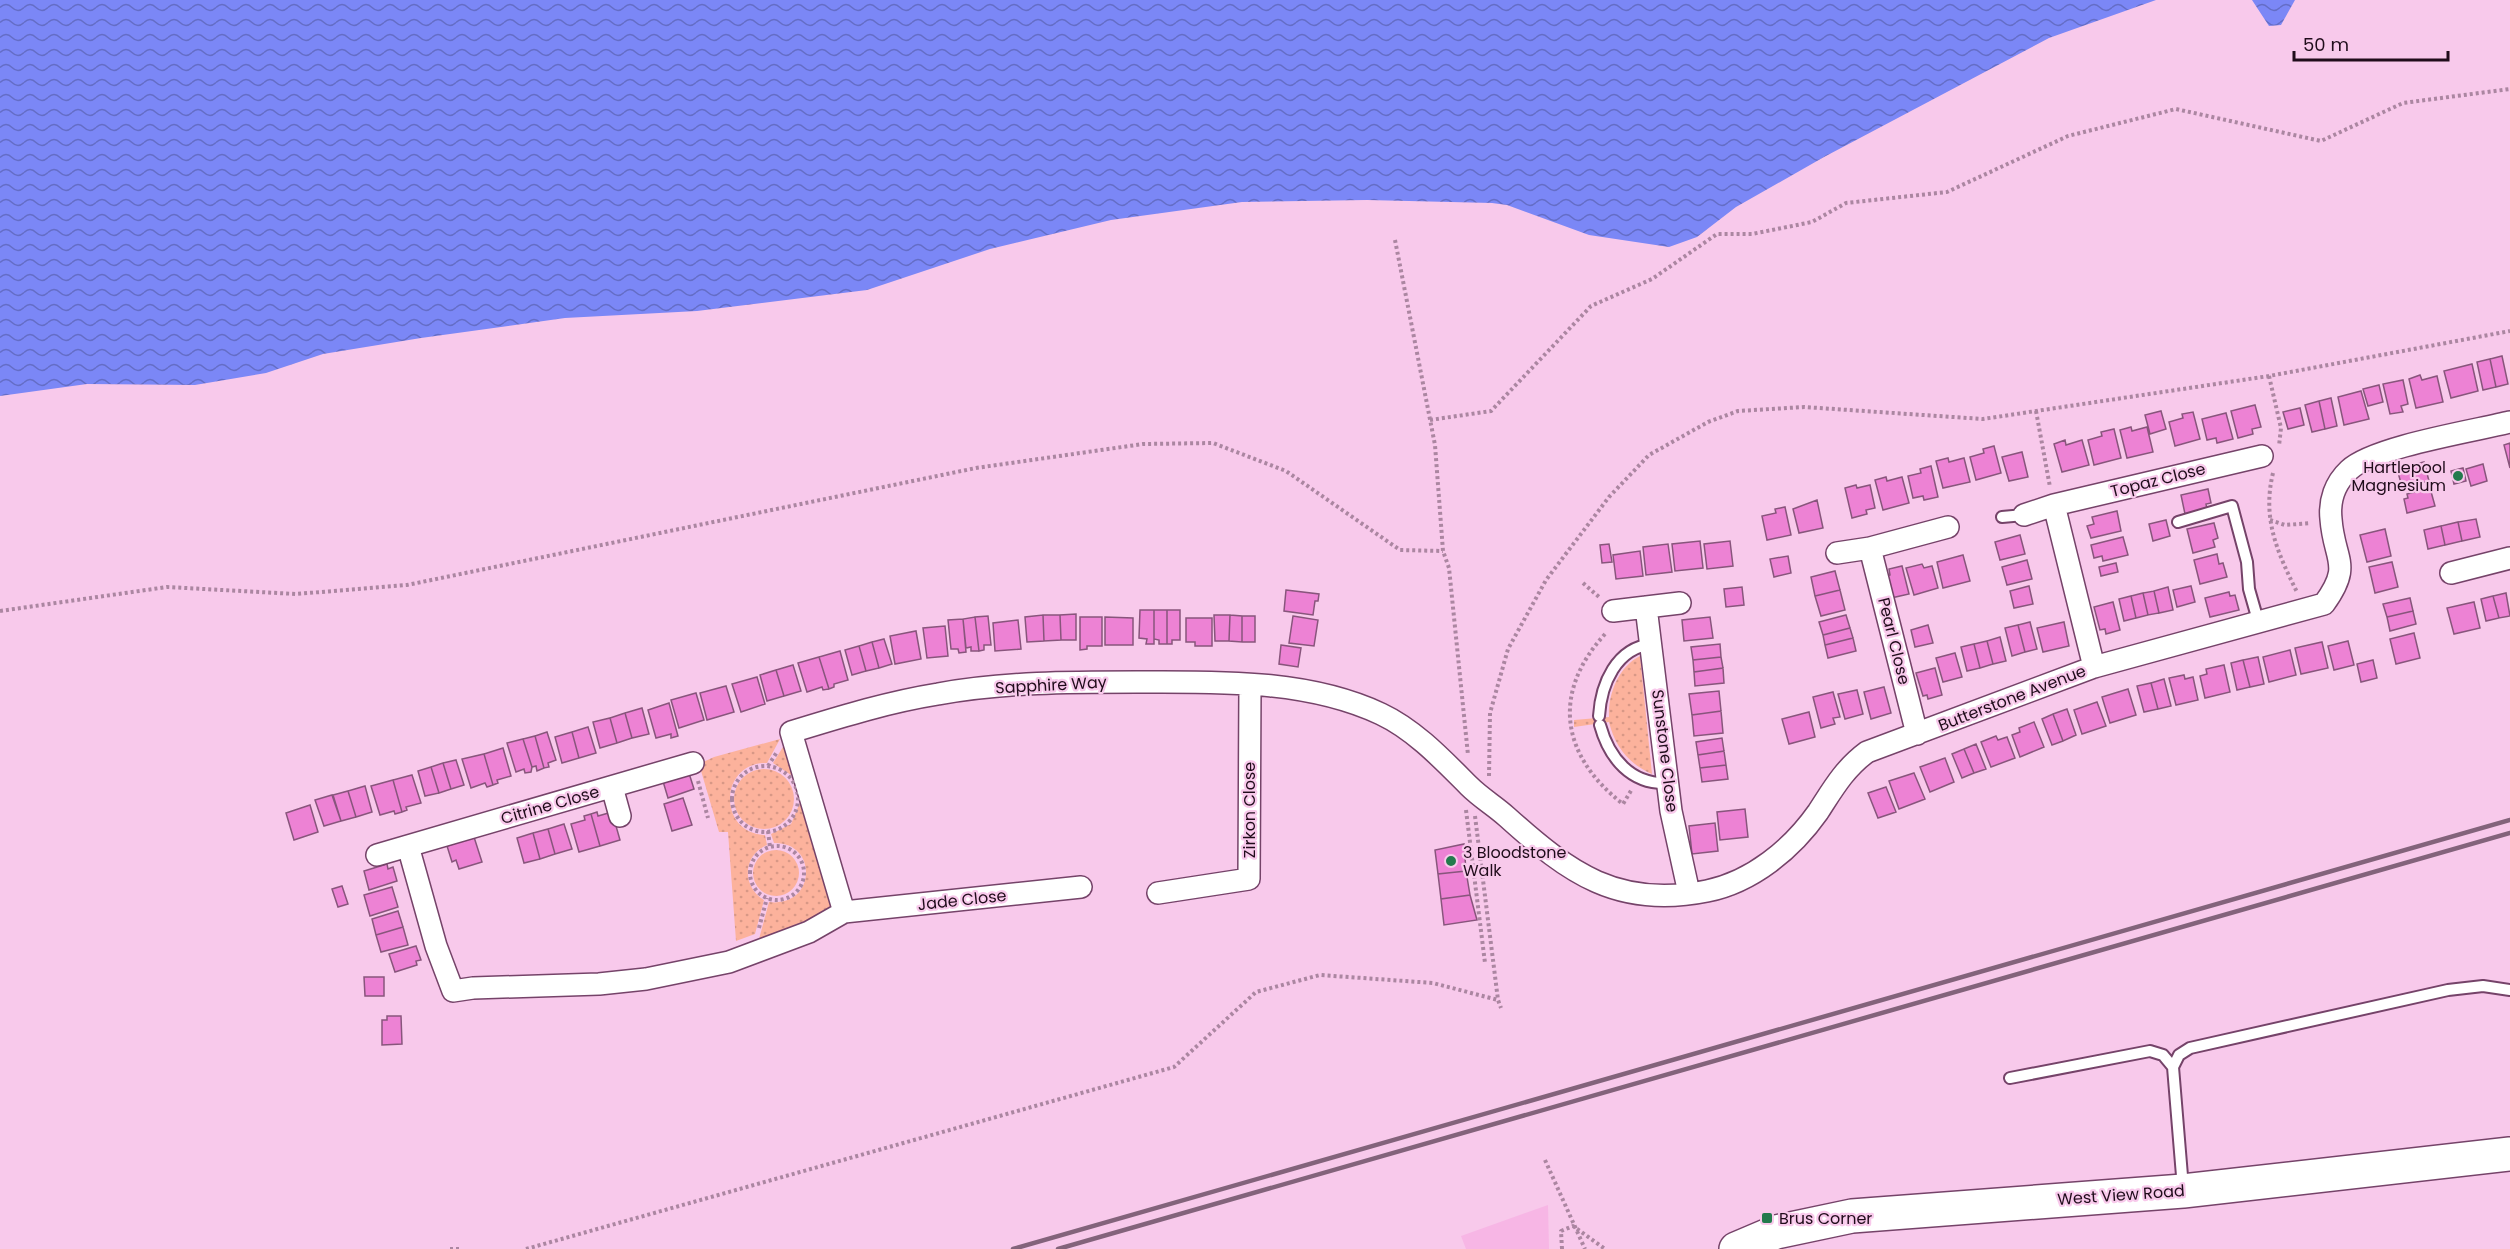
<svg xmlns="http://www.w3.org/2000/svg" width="2510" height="1249" viewBox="0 0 2510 1249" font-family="Poppins,sans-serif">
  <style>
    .built { fill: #f7b6e5 }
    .grass { fill: url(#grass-dots) }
    .water { fill: url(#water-waves) }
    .building { fill: #ed82d4; stroke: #88557c; stroke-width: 1.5 }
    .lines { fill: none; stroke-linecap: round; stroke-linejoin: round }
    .service-casing { stroke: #754369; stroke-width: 14 }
    .minor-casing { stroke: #754369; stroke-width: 24 }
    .primary-casing { stroke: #754369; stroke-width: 36 }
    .path { stroke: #ab86a1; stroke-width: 4; stroke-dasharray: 3 3; stroke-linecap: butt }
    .service { stroke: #fff; stroke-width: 10 }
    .minor { stroke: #fff; stroke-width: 21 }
    .primary { stroke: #fff; stroke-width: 33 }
    .rail { stroke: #83637b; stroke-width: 4.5 }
    .poi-dot { fill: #237a4d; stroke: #f8c9eb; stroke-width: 2 }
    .labels { text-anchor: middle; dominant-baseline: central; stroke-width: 4.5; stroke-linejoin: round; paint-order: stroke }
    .poi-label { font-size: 16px; fill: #200c1b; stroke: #f8c9eb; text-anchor: start }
    .street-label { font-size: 16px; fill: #200c1b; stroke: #f8c9eb }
  </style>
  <defs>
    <pattern id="grass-dots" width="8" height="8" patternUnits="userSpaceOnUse" patternTransform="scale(1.5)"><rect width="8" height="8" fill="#fcb29c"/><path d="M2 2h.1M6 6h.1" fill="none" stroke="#d89886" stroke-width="1.8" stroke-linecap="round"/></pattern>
    <pattern id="water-waves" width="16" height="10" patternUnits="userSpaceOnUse" patternTransform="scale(1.5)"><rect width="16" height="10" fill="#7b87f6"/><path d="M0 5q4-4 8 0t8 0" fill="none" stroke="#646dc6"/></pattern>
  </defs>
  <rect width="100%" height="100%" fill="#f8c9eb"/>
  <!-- built -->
  <path class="built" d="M1548,1205L1549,1249H1466L1461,1236Z"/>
  <!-- grass -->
  <path class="grass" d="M1640,656L1652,774C1629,764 1615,747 1609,722L1574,727V720L1609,717C1608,695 1618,667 1640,656Z
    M780,739L767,763C719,762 717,833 765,835L767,845C743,855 741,886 764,900L755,934L736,941L728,832H719L699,764L714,757Z
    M788,739L835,903L818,916L759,939L769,902C816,908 819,842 774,843L771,834L791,824L801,800L794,777L773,763Z
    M734 799a30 30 0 1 1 60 0a30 30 0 1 1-60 0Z
    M753 873a23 23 0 1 1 46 0a23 23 0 1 1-46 0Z"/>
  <!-- water -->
  <path class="water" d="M0,0H2156L2049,38L1824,157L1736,207L1697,237L1669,247L1589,235L1507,205L1492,203L1367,200L1242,202L1111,220L990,249L867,290L697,311L565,318L421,338L323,354L266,373L195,385L87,384L0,396Z
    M2252,0H2295L2281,25L2269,26Z"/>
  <!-- building -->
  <path class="building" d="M2502,356L2508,384L2496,387L2490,359Z
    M2490,359L2496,387L2483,390L2477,362Z
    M2472,364L2478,391L2451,398L2444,371Z
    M2420,375L2422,380L2437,376L2443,402L2416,408L2409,379Z
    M2403,380L2408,404L2401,406L2403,412L2390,414L2383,384Z
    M2379,385L2383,402L2368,406L2363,389Z
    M2361,391L2369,419L2344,425L2338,397Z
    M2331,398L2337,426L2325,429L2319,401Z
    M2319,401L2325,429L2312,432L2305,405Z
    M2255,405L2261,427L2252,429L2253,434L2238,438L2231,411Z
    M2300,408L2304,425L2288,429L2283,412Z
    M2161,411L2166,429L2150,434L2145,415Z
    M2193,412L2200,439L2175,446L2169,422L2183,418L2182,414Z
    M2226,413L2233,439L2217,443L2216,438L2207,440L2202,419Z
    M2131,427L2132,431L2147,427L2153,452L2127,458L2120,430Z
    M2114,429L2121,458L2094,465L2088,440L2102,436L2101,432Z
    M2065,440L2066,445L2082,440L2089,465L2062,472L2054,444Z
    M2510,443V468L2504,445Z
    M1994,446L2001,473L1976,480L1970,457L1984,453L1983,449Z
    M2022,452L2028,477L2009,481L2002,457Z
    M1948,458L1949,462L1964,458L1970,482L1943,488L1936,461Z
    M2424,462L2429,481L2406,487L2405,482L2401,483L2397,469Z
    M2483,464L2487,481L2471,486L2466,469Z
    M1931,466L1938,497L1924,500L1923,496L1913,498L1908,476L1921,473L1920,469Z
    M2463,468L2466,481L2454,484L2451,471Z
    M1886,477L1887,481L1902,477L1909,503L1883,510L1875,480Z
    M1856,485L1857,488L1870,485L1875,508L1866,510L1867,514L1852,518L1845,488Z
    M2430,488L2435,506L2407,513L2404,499L2408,498L2407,494Z
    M2208,489L2211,503L2206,504L2207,509L2185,514L2181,495Z
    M1817,500L1823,528L1799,533L1793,509Z
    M1785,507L1791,535L1767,540L1762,516L1776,513L1775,509Z
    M2117,511L2121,531L2091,538L2087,526L2094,524L2092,517Z
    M2476,519L2480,537L2462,541L2458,522Z
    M2166,520L2170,536L2153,541L2149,524Z
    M2458,522L2462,541L2445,545L2441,526Z
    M2214,523L2218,538L2213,540L2215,547L2193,553L2187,529Z
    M2441,526L2445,545L2428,549L2424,530Z
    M2385,529L2391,556L2367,562L2360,535Z
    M2020,535L2025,554L2000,560L1995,542Z
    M2123,537L2128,555L2103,561L2102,556L2094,558L2091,545Z
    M1700,541L1703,568L1675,571L1672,544Z
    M1730,541L1733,566L1707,569L1704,544Z
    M1609,544L1612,562L1602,563L1600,545Z
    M1668,544L1672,572L1646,575L1643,547Z
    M1640,551L1643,576L1616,579L1613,555Z
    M2217,554L2219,564L2223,563L2227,577L2200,584L2194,560Z
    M1963,555L1970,581L1943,588L1937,562Z
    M1788,556L1791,573L1774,577L1770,559Z
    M2027,560L2032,579L2007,585L2002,567Z
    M2392,562L2398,587L2375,593L2369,567Z
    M2116,563L2118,572L2101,576L2099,567Z
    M1922,564L1924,568L1932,566L1938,588L1914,595L1906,568Z
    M1902,566L1909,594L1891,598L1886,576L1890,575L1889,569Z
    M1835,571L1840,590L1815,596L1811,577Z
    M2029,586L2033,604L2014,608L2010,591Z
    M2191,586L2195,602L2177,607L2173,590Z
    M1742,587L1744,605L1726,607L1724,589Z
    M2168,587L2173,610L2159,613L2154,591Z
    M1286,590L1319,594L1318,601H1315L1313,615L1284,611Z
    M1840,590L1845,610L1821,616L1815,596Z
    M2154,591L2159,613L2148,615L2143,593Z
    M2229,592L2230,596L2235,595L2239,610L2210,617L2205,598Z
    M2143,593L2148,615L2136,618L2131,596Z
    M2506,593L2510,616L2499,618L2493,596Z
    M2131,596L2136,618L2124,621L2119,599Z
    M2493,596L2499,618L2486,621L2481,599Z
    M2410,598L2413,611L2387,617L2383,604Z
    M2113,602L2120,630L2106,634L2105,629L2100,630L2094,607Z
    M2474,602L2480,628L2454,634L2447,608Z
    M1140,610H1154V644H1146L1147,639L1139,638Z
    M1154,610H1167V644H1159V640L1154,639Z
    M1167,610H1180V640H1172V644H1167Z
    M2413,611L2416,624L2390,631L2387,617Z
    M1076,614V640H1061L1060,615Z
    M1043,615L1044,641L1027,642L1025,617Z
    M1043,615H1060L1061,640L1044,641Z
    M1214,615H1230L1229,641H1215Z
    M1230,615L1242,616V642L1229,641Z
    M1846,615L1850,628L1823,635L1819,622Z
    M988,616L991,645H984V650L979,651L975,617Z
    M1242,616H1255V642H1242Z
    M1293,616L1318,620L1314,646L1289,643Z
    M975,617L979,651H971V647L966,648L963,619Z
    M1080,617H1102V646H1087V649L1080,650Z
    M1105,617L1133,618V645H1105Z
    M1710,617L1713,638L1684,641L1682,620Z
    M1186,618H1212V646H1195V642H1186Z
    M963,619L966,652L959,653L958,649H951L948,620Z
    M1018,620L1021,649L995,651L993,623Z
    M2030,622L2037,649L2025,652L2018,625Z
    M2064,622L2069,646L2043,652L2037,628Z
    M1928,625L1933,643L1915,647L1911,630Z
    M2018,625L2025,652L2012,656L2005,628Z
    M945,626L948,656L927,658L923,628Z
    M1850,628L1853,638L1825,645L1823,635Z
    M916,631L921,659L895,664L890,636Z
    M2414,633L2420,658L2396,664L2390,639Z
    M2000,637L2006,661L1993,664L1987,641Z
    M1853,638L1856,651L1828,658L1825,645Z
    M884,639L892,664L879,668L872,642Z
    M1987,641L1993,664L1980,668L1974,644Z
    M2348,641L2354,665L2334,670L2328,646Z
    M872,642L879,668L866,671L859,646Z
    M2322,642L2328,668L2301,674L2295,648Z
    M1720,644L1721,657L1693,660L1691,647Z
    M1974,644L1980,668L1967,671L1961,647Z
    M1281,645L1301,648L1298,667L1279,664Z
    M859,646L866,671L852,675L845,650Z
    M2290,650L2296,675L2269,682L2263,657Z
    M840,651L848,680L834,684V687L829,689L819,657Z
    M1955,653L1962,677L1943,682L1936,658Z
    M819,657L829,689L823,690L822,687L807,692L798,663Z
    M1721,657L1723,668L1694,672L1693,660Z
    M2258,657L2264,684L2250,687L2243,660Z
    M2243,660L2250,687L2237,690L2231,663Z
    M2373,660L2377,678L2361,682L2357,664Z
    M793,665L801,691L784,696L776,670Z
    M2224,665L2230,692L2205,698L2200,676L2207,674L2206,669Z
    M1723,668L1724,683L1695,686L1694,672Z
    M1935,668L1942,695L1928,699L1927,695L1923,696L1916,673Z
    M776,670L784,696L767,701L760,675Z
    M2184,675L2185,679L2193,677L2198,700L2176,705L2169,678Z
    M757,677L765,704L741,712L732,684Z
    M2164,679L2171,706L2158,709L2151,683Z
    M2151,683L2158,709L2144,712L2137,686Z
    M726,686L734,712L707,720L700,693Z
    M1884,687L1891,713L1871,719L1864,692Z
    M2128,689L2136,715L2110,723L2102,697Z
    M1857,690L1863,714L1845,719L1838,694Z
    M1719,691L1721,711L1692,715L1689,694Z
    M1833,692L1840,717L1833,718L1835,724L1821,728L1813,697Z
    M696,693L704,720L679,728L671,700Z
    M2097,702L2106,726L2082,734L2074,710Z
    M669,703L678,736L671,738V734L656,738L648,710Z
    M642,708L649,734L632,738L625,713Z
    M2067,709L2076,735L2063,741L2053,714Z
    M1721,711L1723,733L1694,736L1692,715Z
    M1809,712L1815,737L1789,744L1782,719Z
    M625,713L632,738L617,743L610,718Z
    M2053,714L2063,741L2052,745L2042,719Z
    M610,718L617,743L600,748L593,722Z
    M2034,722L2044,747L2020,757L2012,735L2020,732L2019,728Z
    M588,727L596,753L579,758L572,732Z
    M547,732L556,760L548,763L549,767L544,768L535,736Z
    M572,732L579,758L562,763L555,737Z
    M535,736L544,768L537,771L536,766L532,767L523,739Z
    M1996,736L1998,740L2007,737L2015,758L1991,767L1981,742Z
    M1722,738L1724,751L1698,755L1696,742Z
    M523,739L532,767L531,772L525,773L524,769L516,772L507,743Z
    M1976,744L1986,769L1974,773L1964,749Z
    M503,748L511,776L497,780L498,783L493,785L484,754Z
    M1964,749L1974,773L1962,778L1952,754Z
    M1724,751L1726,765L1700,768L1698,755Z
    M484,754L493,785L487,787L485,783L471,788L462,759Z
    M1945,758L1954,782L1930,792L1920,767Z
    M456,760L464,785L451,789L443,763Z
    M443,763L451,789L439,793L431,767Z
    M1726,765L1728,779L1702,782L1700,768Z
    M431,767L439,793L425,796L418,771Z
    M688,770L694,789L668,798L662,778Z
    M1914,773L1925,799L1899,809L1889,781Z
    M412,775L421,803L406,807L407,810L402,812L393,780Z
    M393,780L402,812L395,814L394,811L380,815L371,786Z
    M365,786L372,812L356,817L348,791Z
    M1886,787L1896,812L1878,818L1868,793Z
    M348,791L356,817L341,821L333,795Z
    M332,795L341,821L324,826L315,800Z
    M683,798L692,825L672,831L664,804Z
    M310,805L318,832L294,840L286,813Z
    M1745,809L1748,837L1720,840L1717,812Z
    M597,812L598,816L612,812L620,840L600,846L591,814Z
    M591,814L600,846L579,852L571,824L585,820L584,816Z
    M1715,823L1718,851L1692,854L1689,826Z
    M564,824L572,849L555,854L548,829Z
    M548,829L555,854L540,859L533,833Z
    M533,833L540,859L524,863L517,838Z
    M474,837L482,862L459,869L456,860L452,862L447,846Z
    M1464,844L1466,871L1438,874L1435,850Z
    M387,864L388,869L393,867L397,881L369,890L364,871Z
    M1466,871L1470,895L1441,899L1438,874Z
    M342,886L348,904L338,907L332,889Z
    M392,887L398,907L370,916L364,895Z
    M1470,895L1477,920L1444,925L1441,899Z
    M398,911L403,927L376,935L372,919Z
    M403,927L408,945L381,952L376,935Z
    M416,946L421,960L416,961L417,965L395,972L389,954Z
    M364,977H384V996H365Z
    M387,1016H401L402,1044L382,1045V1020H387Z"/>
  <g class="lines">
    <defs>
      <path id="service" d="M2002,517L2024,515
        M2178,522L2232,506L2247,562L2249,589L2259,624
        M1599,716C1601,684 1616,648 1652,644
        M1600,725C1609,758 1631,785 1668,783
        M2010,1078L2150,1051L2163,1055L2173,1067
        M2183,1188L2173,1067L2179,1055L2190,1048L2448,990L2483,986L2510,990"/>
      <path id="minor" d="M2024,515L2054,505
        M1837,553L1870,548
        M2451,573L2510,558
        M1646,607L1671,811L1689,893
        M1613,611L1680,603
        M2094,667L2054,505L2262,456
        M1917,734L1870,548L1948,527
        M612,787L620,816
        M408,846L436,946L453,991L473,988L599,984L646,979L729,962L809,932L844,912L1081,887
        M377,855L693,763
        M1158,893L1249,879L1250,685
        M844,912L791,732C840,717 888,702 938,694C1003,682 1071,682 1137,682C1217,682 1307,679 1381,714C1415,730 1443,760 1469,786C1481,798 1495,806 1507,817C1569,873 1618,909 1707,891C1752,882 1792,849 1818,812C1833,789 1844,769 1867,752L2094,667L2324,604C2353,564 2334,561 2331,519C2329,501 2335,483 2349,470C2373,447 2473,431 2510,422"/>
      <path id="primary" d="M1736,1249L1776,1232L1852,1216L2183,1191L2510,1154"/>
    </defs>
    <!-- service casing -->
    <use href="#service" class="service-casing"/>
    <!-- minor casing -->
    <use href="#minor" class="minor-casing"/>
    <!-- primary casing -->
    <use href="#primary" class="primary-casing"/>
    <!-- path -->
    <path class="path" d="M1395,240L1435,445L1443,551L1449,568L1468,755
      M2269,376L2281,428L2279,446
      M2036,411L2050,487
      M1430,420L1491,411L1591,306L1652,279L1717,234H1752L1812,222L1846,203L1947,192L2068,136L2176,109L2321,141L2403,103L2510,89
      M2273,473C2262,518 2277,552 2297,592
      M2270,520L2285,525L2311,523
      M1583,583L1599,597
      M0,611L167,587L296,594L407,585L976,468L1143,444L1213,443L1286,471L1400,550L1443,551
      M1605,634C1551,693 1561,756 1623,804L1632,789
      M768,766L777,752
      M732 799a33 33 0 1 1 66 0a33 33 0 1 1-66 0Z
      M1489,776L1490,713L1508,649L1546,580L1609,497L1649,455L1708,422L1738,411L1804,407L1983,419L2269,376L2510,331
      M698,781L708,818
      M1466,810L1485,963
      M1475,816L1498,1000L1501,1008
      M768,831L770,847
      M750 873a27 27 0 1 1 54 0a27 27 0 1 1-54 0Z
      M759,928L767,898
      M1545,1160L1585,1249
      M450,1249H461
      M526,1249L1174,1067L1256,992L1320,975L1433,983L1498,1000
      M1562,1249L1561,1231L1573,1226L1605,1249"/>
    <!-- service -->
    <use href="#service" class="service"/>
    <!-- minor -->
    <use href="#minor" class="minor"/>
    <!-- primary -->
    <use href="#primary" class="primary"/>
    <!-- rail -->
    <path class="rail" d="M1013,1249L2510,820
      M1058,1249L2510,833"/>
  </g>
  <!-- markers -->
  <g class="poi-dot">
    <circle cx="2458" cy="476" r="6"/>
    <circle cx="1451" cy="861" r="6"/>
    <rect x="1761" y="1212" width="12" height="12" rx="3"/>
  </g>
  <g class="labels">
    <!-- poi labels -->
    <g class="poi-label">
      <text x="2446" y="467" text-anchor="end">Hartlepool<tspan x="2446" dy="18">Magnesium</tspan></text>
      <text x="1463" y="852">3 Bloodstone<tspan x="1463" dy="18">Walk</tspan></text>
      <text x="1779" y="1218">Brus Corner</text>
    </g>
    <!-- street labels -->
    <g class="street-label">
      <text transform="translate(2158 480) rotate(-14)">Topaz Close</text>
      <text transform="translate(1894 641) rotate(76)">Pearl Close</text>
      <text transform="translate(1051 685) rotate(-3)">Sapphire Way</text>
      <text transform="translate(2012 698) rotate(-21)">Butterstone Avenue</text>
      <text transform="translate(1665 751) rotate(83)">Sunstone Close</text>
      <text transform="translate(550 805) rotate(-16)">Citrine Close</text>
      <text transform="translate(1249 810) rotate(-90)">Zirkon Close</text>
      <text transform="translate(962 900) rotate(-6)">Jade Close</text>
      <text transform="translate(2121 1195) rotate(-4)">West View Road</text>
    </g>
  </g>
  <!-- scale -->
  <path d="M2294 51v9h154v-9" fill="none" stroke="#200c1b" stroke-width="3"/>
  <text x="2303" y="51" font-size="18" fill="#200c1b" stroke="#f8c9eb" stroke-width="4.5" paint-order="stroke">50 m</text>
</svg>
